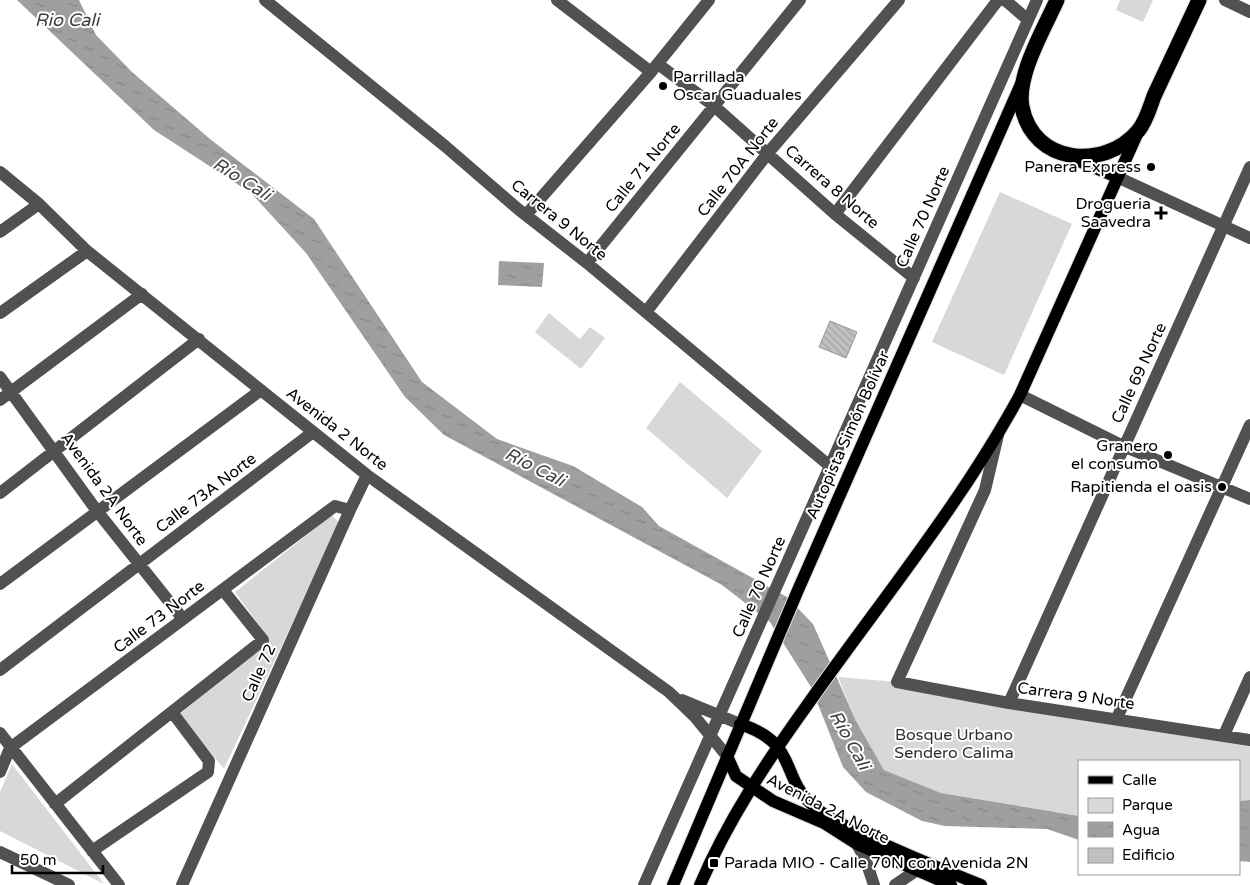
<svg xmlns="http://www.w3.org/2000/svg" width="1250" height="885" viewBox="0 0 1250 885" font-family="'Varela Round',sans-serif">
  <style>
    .park { fill: #d8d8d8 }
    .water { fill: url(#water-ripples) }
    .building { fill: url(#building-back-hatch); stroke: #959595 }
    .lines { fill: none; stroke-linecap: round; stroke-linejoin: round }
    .major-casing { stroke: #dbdbdb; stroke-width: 14 }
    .highway-casing { stroke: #dbdbdb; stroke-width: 17 }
    .minor { stroke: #515151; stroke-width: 12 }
    .major { stroke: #000; stroke-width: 12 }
    .highway { stroke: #000; stroke-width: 15 }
    .poi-dot { fill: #000; stroke: #fff; stroke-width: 2 }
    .labels { text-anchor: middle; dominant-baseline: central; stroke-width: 4; stroke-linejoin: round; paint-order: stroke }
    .poi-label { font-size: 16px; fill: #000; stroke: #fff; text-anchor: end }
    .street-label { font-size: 16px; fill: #000; stroke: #fff }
    .park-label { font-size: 16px; fill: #2f2f2f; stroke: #fff }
    .water-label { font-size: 18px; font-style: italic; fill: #404040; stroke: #fff }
  </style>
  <defs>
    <pattern id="water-ripples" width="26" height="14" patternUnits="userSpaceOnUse" patternTransform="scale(1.25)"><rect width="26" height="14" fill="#9f9f9f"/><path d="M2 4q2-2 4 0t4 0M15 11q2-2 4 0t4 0" fill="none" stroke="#878787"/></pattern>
    <pattern id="building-back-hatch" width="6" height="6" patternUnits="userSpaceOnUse" patternTransform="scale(1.25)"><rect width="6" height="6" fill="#c0c0c0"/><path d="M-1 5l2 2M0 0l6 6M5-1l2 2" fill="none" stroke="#a3a3a3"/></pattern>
  </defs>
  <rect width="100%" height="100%" fill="#fff"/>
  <!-- park -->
  <path class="park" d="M1120,0H1153L1143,22L1116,10Z
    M1000,192L1072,224L1004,375L932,342Z
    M549,313L580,339L590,327L605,338L581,369L535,332Z
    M680,382L762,451L727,498L646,428Z
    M332,515L339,523L224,769L179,715L269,639L235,592Z
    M838,677L897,682L1250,740V800L1239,801V761H1079V816L941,793L884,770L856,721Z
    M12,764L104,884L0,831V792Z"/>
  <!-- water -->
  <path class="water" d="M17,0H79L96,35L132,72L210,139L314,219L422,382L497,439L573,466L642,507L659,526L787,597L813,624L856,721L884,770L941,793L1079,816V840L1047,829L945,826L922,821L866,792L843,767L811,687L770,622L722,585L444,435L405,397L306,253L251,193L154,130Z
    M499,261L544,263L542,287L498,285Z
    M1250,800V862L1239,861V801Z"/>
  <!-- building -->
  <path class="building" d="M830,321L857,332L846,358L819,347Z"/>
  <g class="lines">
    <defs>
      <path id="major" d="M1069,157L1117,177
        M740,724C801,744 778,778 816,808C830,820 848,827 865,835C903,854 942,869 981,885
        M727,756L736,776L773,801L824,823L857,844L951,885
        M673,885L798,590L1021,84
        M700,885C728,820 767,761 808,704C880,602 960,505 1020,395L1138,132"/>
      <path id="highway" d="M1057,0C1044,29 1016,76 1022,107C1033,164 1104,171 1138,131C1146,122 1150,107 1154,96C1169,64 1184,32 1199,0"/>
    </defs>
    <!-- major casing -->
    <use href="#major" class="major-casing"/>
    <!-- highway casing -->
    <use href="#highway" class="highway-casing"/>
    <!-- minor -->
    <path class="minor" d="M265,0L445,146L518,209L587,263L831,467
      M557,0L651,72
      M1005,0L1028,20
      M1225,0L1250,12
      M658,64L714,106L835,214L914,278
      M0,172L39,204L87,251L367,475L669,692L695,717L727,756
      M1117,177L1250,238
      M835,214L998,0
      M526,215L651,72L709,0
      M0,232L39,204
      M587,263L800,0
      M646,312L768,153L899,0
      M0,313L87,251
      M0,377L97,511L183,619
      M1020,395L1123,446L1250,499
      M0,400L142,294
      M998,435L985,490L897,682L1009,703L1250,740
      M0,493L199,339
      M0,584L261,390
      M0,670L313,432
      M682,700L740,724
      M1009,703L1250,167
      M1117,718L1250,425
      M0,733L119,885
      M1224,735L1250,677
      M0,772L10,748L335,506L350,510
      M55,804L263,640L223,590
      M860,838L857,844L866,861L874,885
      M92,851L208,772L209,761L172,712
      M0,852L69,885
      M182,885L350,510L367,475
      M644,885L1037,0
      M895,885L917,870L920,863"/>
    <!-- major -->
    <use href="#major" class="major"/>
    <!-- highway -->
    <use href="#highway" class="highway"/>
  </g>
  <!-- markers -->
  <g class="poi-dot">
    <circle cx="663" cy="86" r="5"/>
    <circle cx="1151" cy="167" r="5"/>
    <path d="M1158.5 205.5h5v5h5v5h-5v5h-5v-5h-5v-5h5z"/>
    <circle cx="1168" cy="455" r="5"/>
    <circle cx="1222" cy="487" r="5"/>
    <rect x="709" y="858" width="10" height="10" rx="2.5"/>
  </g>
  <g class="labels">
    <!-- poi labels -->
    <g class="poi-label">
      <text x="673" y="77" text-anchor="start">Parrillada<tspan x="673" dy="18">Oscar Guaduales</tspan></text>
      <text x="1141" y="167">Panera Express</text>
      <text x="1151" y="204">Drogueria<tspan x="1151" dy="18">Saavedra</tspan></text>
      <text x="1158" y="446">Granero<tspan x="1158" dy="18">el consumo</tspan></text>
      <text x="1212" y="487">Rapitienda el oasis</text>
      <text x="724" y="863" text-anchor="start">Parada MIO - Calle 70N con Avenida 2N</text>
    </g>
    <!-- street labels -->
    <g class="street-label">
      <text transform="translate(738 167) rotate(-52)">Calle 70A Norte</text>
      <text transform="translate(643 168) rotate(-51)">Calle 71 Norte</text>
      <text transform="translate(832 187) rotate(41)">Carrera 8 Norte</text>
      <text transform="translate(923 217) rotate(-66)">Calle 70 Norte</text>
      <text transform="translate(559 220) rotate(39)">Carrera 9 Norte</text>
      <text transform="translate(1139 373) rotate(-65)">Calle 69 Norte</text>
      <text transform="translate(337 429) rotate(38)">Avenida 2 Norte</text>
      <text transform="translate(848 435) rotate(-66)">Autopista Simón Bolívar</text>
      <text transform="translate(104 489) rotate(54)">Avenida 2A Norte</text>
      <text transform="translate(206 493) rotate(-37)">Calle 73A Norte</text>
      <text transform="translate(759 587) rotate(-66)">Calle 70 Norte</text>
      <text transform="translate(159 617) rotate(-37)">Calle 73 Norte</text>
      <text transform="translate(259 673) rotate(-66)">Calle 72</text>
      <text transform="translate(1076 696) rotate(8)">Carrera 9 Norte</text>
      <text transform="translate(828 809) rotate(27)">Avenida 2A Norte</text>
    </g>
    <!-- park labels -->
    <g class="park-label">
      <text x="954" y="735">Bosque Urbano<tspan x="954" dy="18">Sendero Calima</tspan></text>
    </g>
    <!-- water labels -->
    <g class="water-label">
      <text x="67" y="20">Rio Cali</text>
      <text transform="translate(242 179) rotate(32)">Río Cali</text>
      <text transform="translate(535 467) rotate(27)">Río Cali</text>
      <text transform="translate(850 740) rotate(61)">Río Cali</text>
    </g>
  </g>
  <!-- legend -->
  <rect x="1078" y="760" width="162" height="115" fill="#ffffff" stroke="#999999"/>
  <rect x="1088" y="776" width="25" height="8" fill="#000000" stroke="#999999"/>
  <text x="1122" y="785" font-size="15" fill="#000000">Calle</text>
  <rect x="1088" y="798" width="25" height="15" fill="#d8d8d8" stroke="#999999"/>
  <text x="1122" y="810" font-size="15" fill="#000000">Parque</text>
  <rect x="1088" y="822" width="25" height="15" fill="url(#water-ripples)" stroke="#999999"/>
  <text x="1122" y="835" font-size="15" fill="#000000">Agua</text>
  <rect x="1088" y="848" width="25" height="15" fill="#c0c0c0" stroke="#999999"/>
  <text x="1122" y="860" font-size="15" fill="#000000">Edificio</text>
  <!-- scale -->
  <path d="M12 865v8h91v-8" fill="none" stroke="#000000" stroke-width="2.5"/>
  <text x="20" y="865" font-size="15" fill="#000000" stroke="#ffffff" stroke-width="4" paint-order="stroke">50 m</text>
</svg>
